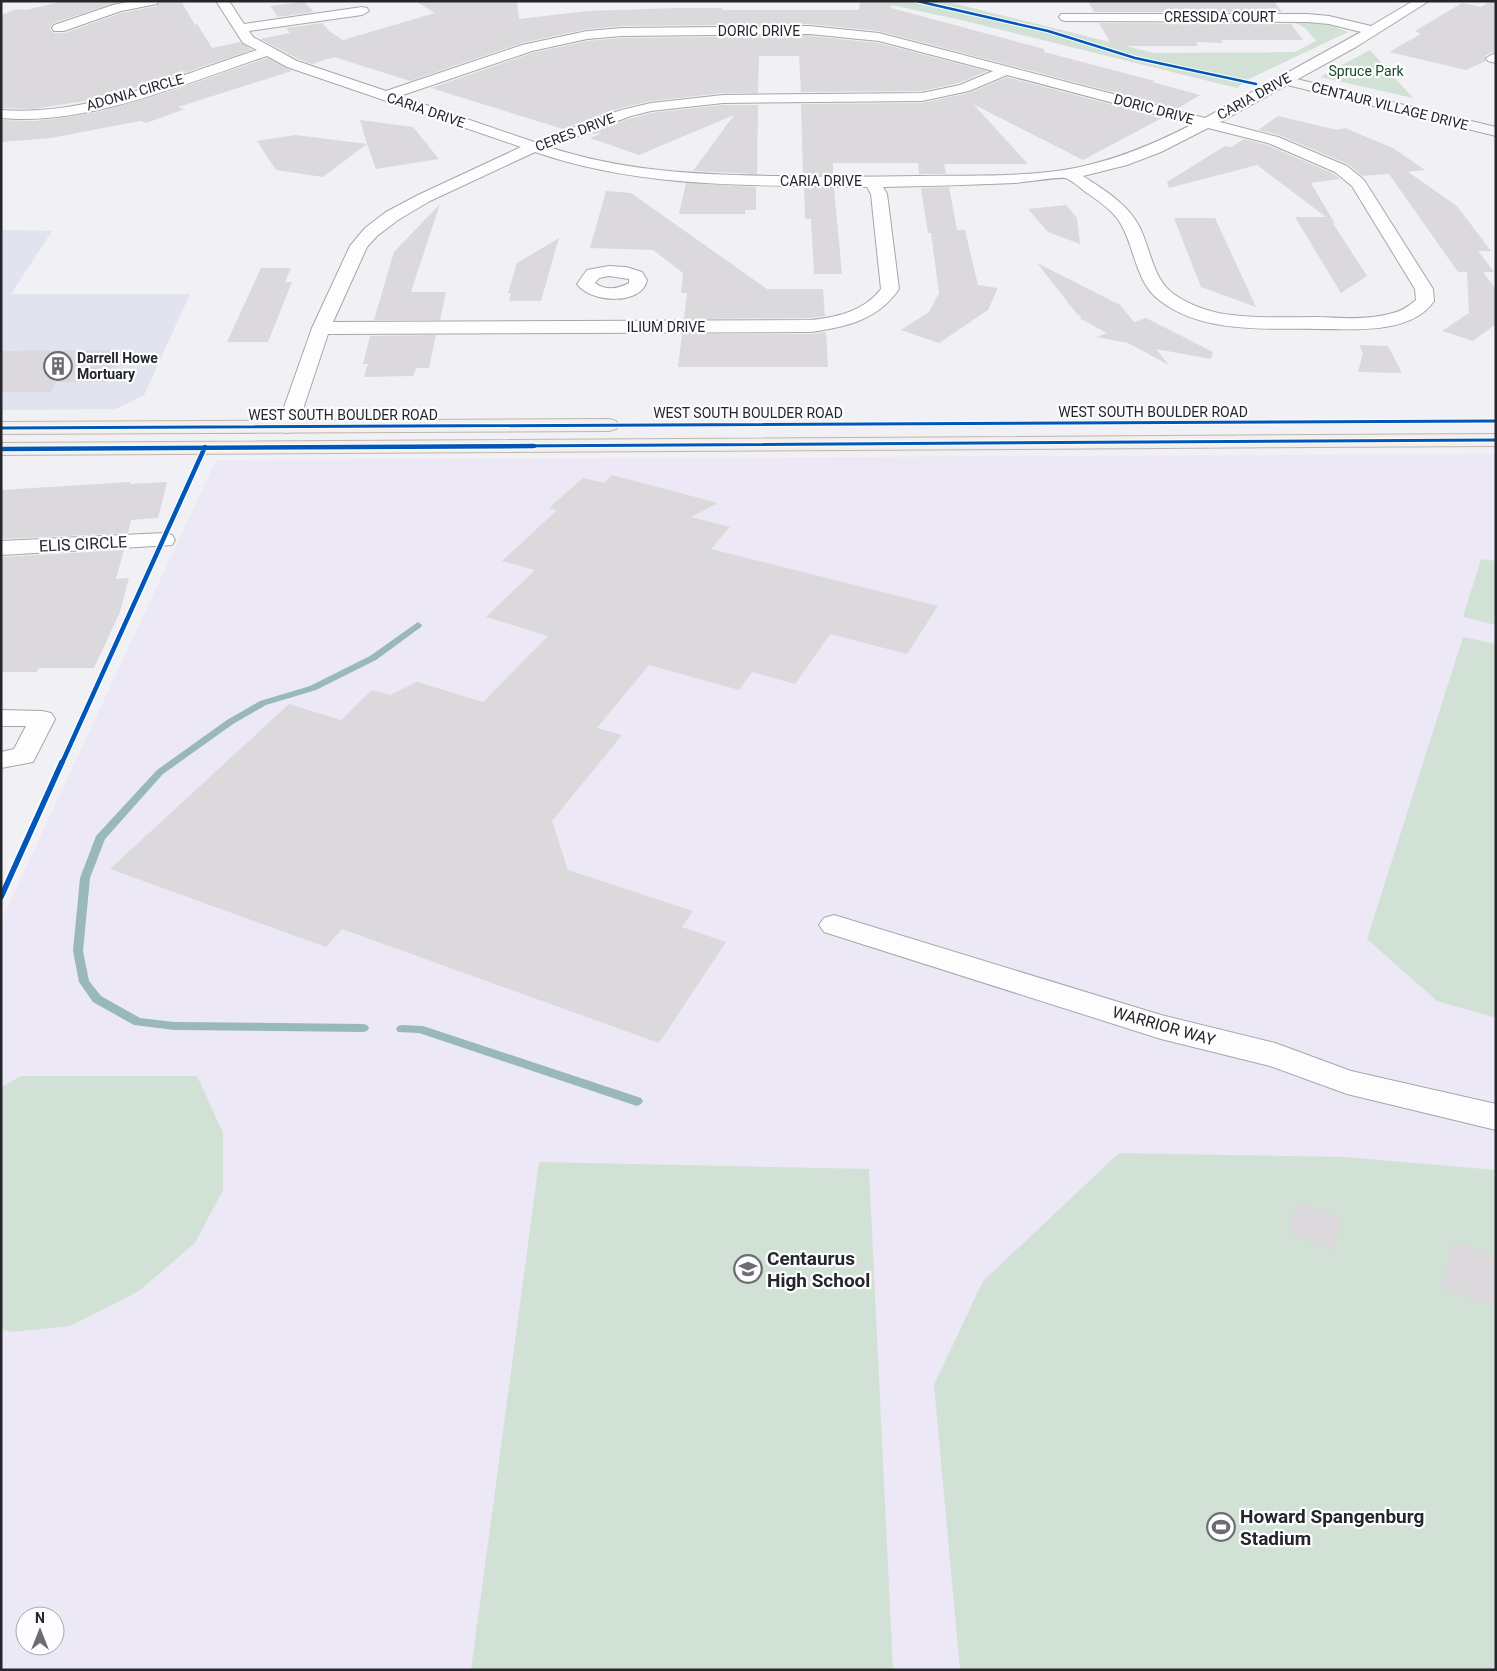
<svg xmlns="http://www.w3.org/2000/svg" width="1497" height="1671" viewBox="0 0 1497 1671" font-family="Roboto,sans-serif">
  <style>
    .built { fill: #e1e3ee }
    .education { fill: #ece8f6; fill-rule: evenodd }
    .green { fill: #d2e1d6 }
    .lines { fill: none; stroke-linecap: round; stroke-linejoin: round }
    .stream { fill: #98b8ba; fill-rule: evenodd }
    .building { fill: #dbd9db }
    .street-casing { stroke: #a7a7ab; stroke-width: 2 }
    .secondary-casing { stroke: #a7a7ab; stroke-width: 2 }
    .primary-casing { stroke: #beb7b1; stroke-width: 2 }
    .street { fill: #fdfdfe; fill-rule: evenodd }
    .secondary { fill: #f8f6f5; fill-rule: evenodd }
    .primary { fill: #f3efec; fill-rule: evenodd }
    .cycleway-far3-casing { stroke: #fcfdfe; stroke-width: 4.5 }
    .cycleway-far2-casing { stroke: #fcfdfe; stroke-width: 5 }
    .cycleway-far1-casing { stroke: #fcfdfe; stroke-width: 7 }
    .cycleway-casing { stroke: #fcfdfe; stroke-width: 9 }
    .cycleway-far3 { stroke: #0057b8; stroke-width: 2.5 }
    .cycleway-far2 { stroke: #0057b8; stroke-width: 3 }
    .cycleway-far1 { stroke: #0057b8; stroke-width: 4.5 }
    .cycleway { stroke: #0057b8; stroke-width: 5.5 }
    .labels { text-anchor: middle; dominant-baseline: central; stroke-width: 4.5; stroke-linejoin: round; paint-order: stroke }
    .far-street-label { font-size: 14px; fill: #252629; stroke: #fcfdfe }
    .far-park-label { font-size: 14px; fill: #1c4a26; stroke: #fcfdfe }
    .far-poi-label { font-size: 14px; font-weight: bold; fill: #252629; stroke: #fcfdfe; text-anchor: start }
    .street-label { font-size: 16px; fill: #252629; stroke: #fcfdfe }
    .near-poi-label { font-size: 19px; font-weight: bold; fill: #252629; stroke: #fcfdfe; text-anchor: start }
  </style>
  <rect width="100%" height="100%" fill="#f0f0f5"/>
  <!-- built -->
  <path class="built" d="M1,230L52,231L11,294H190L144,395L116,409L1,410Z"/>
  <!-- education -->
  <path class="education" d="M1496,454V1670H1V921L216,460ZM25,1616H55V1646H25Z"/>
  <!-- green -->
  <path class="green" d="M873,1H944L1154,53L1295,52L1316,41L1305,28L1292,21L1330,25L1348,32L1247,80L1237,88L961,20Z
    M1370,50L1413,98L1320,77Z
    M1481,559L1496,561V625L1463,617Z
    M1463,637L1496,644V1018L1437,1001L1367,939Z
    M21,1076H197L223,1133V1190L195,1243L139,1291L70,1326L12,1332L1,1329V1087Z
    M1119,1153L1344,1157L1496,1170V1670H960L934,1385L983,1281Z
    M539,1162L869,1169L893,1670H471Z"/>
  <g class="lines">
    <!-- stream -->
    <path class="stream" d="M418,622L422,625L421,627L376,660L316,690L266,705L233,724L163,774L105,839L90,878L83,951L89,981L101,996L140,1018L174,1022L363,1024L367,1025L369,1028L367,1031L363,1032L174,1030L134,1025L93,1002L79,982L73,951L80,878L96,836L157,770L227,720L260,701L310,686L370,656Z
      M402,1025L423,1026L641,1098L643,1101L641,1104L637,1106L419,1033L398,1032L396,1029L398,1026Z"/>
  </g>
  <!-- building -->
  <path class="building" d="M62,1H122L53,23L50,29L54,33H65L121,13L157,6L160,1H181L195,25L197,24L212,48L240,42L252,50L163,80L98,99L33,109L1,108V15L17,9L27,10Z
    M415,1H517L519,19L587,11L679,8H722V10H859L860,1H892L891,8L1044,49V52L1155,81L1152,82L1200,95L1177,109L879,31L809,24L622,26L587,29L522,43L410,81L334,57L312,64L298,59L260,39L290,33L286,28L322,23L329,31L343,40L435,13Z
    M1088,1H1274L1282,12H1094Z
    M1491,1H1496V53L1492,52L1485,56L1486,61L1466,70L1389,52L1421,34L1415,31L1462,3L1481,7Z
    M304,2L314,12L278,17L270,6Z
    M1099,23L1291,24L1303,40H1221L1222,43L1196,42L1198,46H1112Z
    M809,36L879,43L987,71L959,83L922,91L801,92L799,56H759L758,93H723L651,101L620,108L563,129L431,88L532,53L587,41L622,38Z
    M267,58L292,71L178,107L185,109L146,123L140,121L51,138L1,142V120L35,121L68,117L103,111L171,91Z
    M1007,77L1162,118L1083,160L973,104L1028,164H944L946,174H919L918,163H833V175H803L801,104L922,103L969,93Z
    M723,105H758L757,174L693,171L734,115L639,155L590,138L602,133L585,135L632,118L651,113Z
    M1278,116L1337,130L1345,128L1393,148L1425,170L1408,172L1457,206L1491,251H1478L1494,272H1483L1496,289V324L1473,341L1442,331L1469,313L1467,272H1458L1389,174L1362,176L1348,164L1279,135L1258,130Z
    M360,120L413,127L439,159L376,169L367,144L323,177L276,170L257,141L295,135L367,144Z
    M1244,139L1267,145L1334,174L1340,179L1311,183L1335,224L1332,222L1367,276L1341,293L1295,217H1326L1257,165L1169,188L1167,182L1225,146L1232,147Z
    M686,183L756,187V210H745V214H679Z
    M949,187L957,230H965L978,285L998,288L988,310L939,343L901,330L929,312L939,293L931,233H928L921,188Z
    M804,188H834L842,274H814L811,219H805Z
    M606,191L631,193L767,289H823L825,316L811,318L684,319L687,293H681L683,273L653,250L590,248Z
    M440,204L411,292H446L440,320H374L394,252Z
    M1066,205L1077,218L1080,244L1048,232L1028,209Z
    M1174,218H1215L1256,307L1201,287Z
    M559,238L541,301H509L511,293H508L517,263Z
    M1037,263L1120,305L1134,322L1146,318L1213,352L1211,359L1156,349L1169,365L1128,343L1096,337L1107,333L1079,318L1082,317L1077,314Z
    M261,268H291L285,282H292L268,342H227Z
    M826,332L828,367H678L682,334H811Z
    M436,335L429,368H416L413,376L364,377L368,364H363L370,336Z
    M1359,345L1388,346L1402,373L1358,372L1363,353Z
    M124,350L107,382H56L51,392H1V351Z
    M612,475L718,503L691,517L730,527L711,549L938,606L907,654L830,634L795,684L752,672L739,690L649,665L597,728L622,735L552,821L568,870L693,911L682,927L726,942L659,1043L342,929L326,947L110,869L289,704L341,720L372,690L390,695L417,682L483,702L548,636L486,617L535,570L502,561L557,510L549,508L583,478L604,483Z
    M130,482V484L167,482L158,518L131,520L128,533L1,539V490Z
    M124,550L116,579L129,578L120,612L94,668H39L37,672H1V557Z
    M1297,1201L1342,1219L1332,1251L1288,1233Z
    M1453,1241L1496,1255V1308L1442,1288Z"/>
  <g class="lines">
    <defs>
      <path id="street" d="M132,1H158L157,4L121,11L64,31H54L52,28L54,25L113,5Z
        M216,1H229L244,24L362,7L367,8L369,11L362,15L249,31L253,37L297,61L386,91L522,45L587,31L622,28L809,26L879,33L1205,118L1361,32L1329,24L1307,22L1066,21L1061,20L1059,17L1061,14H1307L1329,16L1371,26L1413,1H1429L1356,47L1220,122L1278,137L1347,166L1364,180L1433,289L1434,301C1411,335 1352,329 1317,329C1266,328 1202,334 1159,300C1136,282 1135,250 1122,226C1115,212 1100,202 1087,193C1081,189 1071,179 1065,178C1055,177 1028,182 1015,183C971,185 927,186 883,187L887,194L899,289C878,320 846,327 811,332L328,334L297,427L294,431L287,433L280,431L277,427L312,328L350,246L365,228L386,212L418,195L521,147L287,67L267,56C185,83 89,126 1,118V110C86,117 177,76 257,50L243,43ZM809,34L879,41L993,71L960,85L922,93L723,95L651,103L621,110L534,142L400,96L532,51L587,39L622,36ZM1007,75L1193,124C1156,143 1121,158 1080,167C1028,178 971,175 918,176C872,177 827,177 781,176C703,175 624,172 549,147L631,116L651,111L723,103L922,101L969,91ZM1208,128L1268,143L1335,172L1352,186L1415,289L1416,300C1408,307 1400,312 1389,314C1366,320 1341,318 1317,317C1284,317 1251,319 1218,313C1202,309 1183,302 1170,291C1152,275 1150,247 1139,226C1127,203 1104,190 1083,176L1127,165L1161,152ZM535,152C642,189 755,185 867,187L871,194L881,289C864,311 838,317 811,320L333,322L367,247L377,236L398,220L430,201Z
        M1493,54L1496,55V63L1488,61L1486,58Z
        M609,266L626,267L642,272L647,280C642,306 590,303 577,284L587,270ZM609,276L629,279V283C618,289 606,291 595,283L599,278Z
        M164,533L172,535L175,540L172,545L1,555V541Z
        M1,710L42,711L51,713L55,719L33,762L1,768V752L14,749L26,726H1Z
        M834,915L1161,1015L1275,1043L1351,1071L1496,1104V1130L1347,1094L1270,1066L1161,1039L824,932L819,925L824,918Z"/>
      <path id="secondary" d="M1284,76L1496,127V136L1279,83L1277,80L1279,77Z"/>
      <path id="primary" d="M609,419L616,421L619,425L616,429L609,431L1,434V422Z
        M1496,434V446L1,455V443Z"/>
    </defs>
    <!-- street casing -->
    <use href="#street" class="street-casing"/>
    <!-- secondary casing -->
    <use href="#secondary" class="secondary-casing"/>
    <!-- primary casing -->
    <use href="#primary" class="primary-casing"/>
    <!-- street -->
    <use href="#street" class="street"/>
    <!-- secondary -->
    <use href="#secondary" class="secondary"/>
    <!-- primary -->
    <use href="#primary" class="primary"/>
    <defs>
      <path id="cycleway-far3" d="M917,1L1048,31L1135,58L1256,84"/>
      <path id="cycleway-far2" d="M1,428L1496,421
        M326,447L1496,440"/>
      <path id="cycleway-far1" d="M1,449L534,446
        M62,763L205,447"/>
      <path id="cycleway" d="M1,897L62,762"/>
    </defs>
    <!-- cycleway-far3 casing -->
    <use href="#cycleway-far3" class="cycleway-far3-casing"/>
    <!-- cycleway-far2 casing -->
    <use href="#cycleway-far2" class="cycleway-far2-casing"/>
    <!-- cycleway-far1 casing -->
    <use href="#cycleway-far1" class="cycleway-far1-casing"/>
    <!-- cycleway casing -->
    <use href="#cycleway" class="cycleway-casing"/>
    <!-- cycleway-far3 -->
    <use href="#cycleway-far3" class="cycleway-far3"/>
    <!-- cycleway-far2 -->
    <use href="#cycleway-far2" class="cycleway-far2"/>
    <!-- cycleway-far1 -->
    <use href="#cycleway-far1" class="cycleway-far1"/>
    <!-- cycleway -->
    <use href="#cycleway" class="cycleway"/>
  </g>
  <!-- icons -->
  <defs>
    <symbol id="building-ring" viewBox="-11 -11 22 22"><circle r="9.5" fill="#fcfdfe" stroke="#6c6d70" stroke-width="1.5"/><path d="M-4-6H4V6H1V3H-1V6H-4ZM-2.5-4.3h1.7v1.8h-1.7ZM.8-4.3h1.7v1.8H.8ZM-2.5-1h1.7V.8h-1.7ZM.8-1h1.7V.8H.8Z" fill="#6c6d70"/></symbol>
    <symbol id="school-ring" viewBox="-11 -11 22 22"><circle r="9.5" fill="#fcfdfe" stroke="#6c6d70" stroke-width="1.5"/><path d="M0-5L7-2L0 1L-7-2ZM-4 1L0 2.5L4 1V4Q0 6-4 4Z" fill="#6c6d70"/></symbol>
    <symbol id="stadium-ring" viewBox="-11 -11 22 22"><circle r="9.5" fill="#fcfdfe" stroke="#6c6d70" stroke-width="1.5"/><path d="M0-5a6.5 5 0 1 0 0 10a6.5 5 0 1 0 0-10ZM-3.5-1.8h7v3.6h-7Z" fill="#6c6d70"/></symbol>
  </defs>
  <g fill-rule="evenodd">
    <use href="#building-ring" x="42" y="350" width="32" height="32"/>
    <use href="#school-ring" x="732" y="1253" width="32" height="32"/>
    <use href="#stadium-ring" x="1205" y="1511" width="32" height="32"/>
  </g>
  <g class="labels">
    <!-- far-street labels -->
    <g class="far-street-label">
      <text x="1220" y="17">CRESSIDA COURT</text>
      <text x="759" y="31">DORIC DRIVE</text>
      <text transform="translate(135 92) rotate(-16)">ADONIA CIRCLE</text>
      <text transform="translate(1254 96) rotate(-29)">CARIA DRIVE</text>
      <text transform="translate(1390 106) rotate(14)">CENTAUR VILLAGE DRIVE</text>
      <text transform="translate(1154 109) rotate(15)">DORIC DRIVE</text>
      <text transform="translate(426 110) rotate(19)">CARIA DRIVE</text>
      <text transform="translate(575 132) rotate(-21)">CERES DRIVE</text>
      <text x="821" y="181">CARIA DRIVE</text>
      <text x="666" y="327">ILIUM DRIVE</text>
      <text x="1153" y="412">WEST SOUTH BOULDER ROAD</text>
      <text x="748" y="413">WEST SOUTH BOULDER ROAD</text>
      <text x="343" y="415">WEST SOUTH BOULDER ROAD</text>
    </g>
    <!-- far-park labels -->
    <g class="far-park-label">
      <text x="1366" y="71">Spruce Park</text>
    </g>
    <!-- far-poi labels -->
    <g class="far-poi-label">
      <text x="77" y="358">Darrell Howe<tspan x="77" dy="16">Mortuary</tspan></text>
    </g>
    <!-- street labels -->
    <g class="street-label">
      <text transform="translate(83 544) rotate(-3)">ELIS CIRCLE</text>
      <text transform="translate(1164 1026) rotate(16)">WARRIOR WAY</text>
    </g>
    <!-- near-poi labels -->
    <g class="near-poi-label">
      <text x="767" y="1258">Centaurus<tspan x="767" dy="22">High School</tspan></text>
      <text x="1240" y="1516">Howard Spangenburg<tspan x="1240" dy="22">Stadium</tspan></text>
    </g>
  </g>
  <!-- border -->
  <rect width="1497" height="1671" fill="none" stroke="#252629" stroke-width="5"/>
  <!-- north arrow -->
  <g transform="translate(40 1631)"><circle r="24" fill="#fcfdfe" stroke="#a6a7a9"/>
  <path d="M0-4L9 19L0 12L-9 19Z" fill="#6c6d70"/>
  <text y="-8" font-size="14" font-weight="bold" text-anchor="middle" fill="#252629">N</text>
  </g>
</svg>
